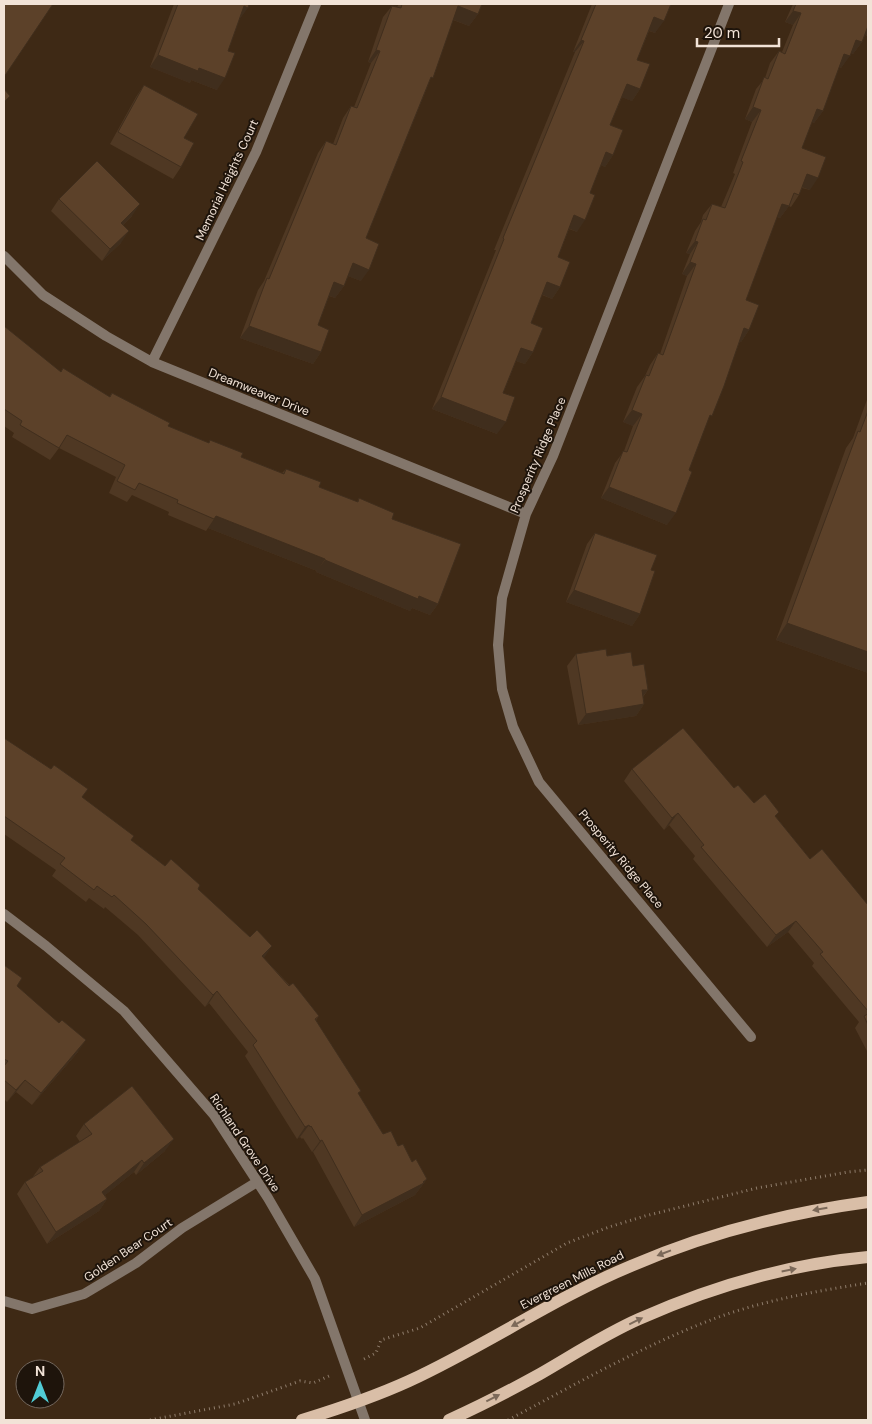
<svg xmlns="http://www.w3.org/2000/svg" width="872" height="1424" viewBox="0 0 872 1424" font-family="'DM Sans',sans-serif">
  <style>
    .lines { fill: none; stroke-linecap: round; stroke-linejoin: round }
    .path { stroke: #8f7d6c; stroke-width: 3; stroke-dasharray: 1 4; stroke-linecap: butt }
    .street { stroke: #83766b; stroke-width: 10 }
    .primary { stroke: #d9bea7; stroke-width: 12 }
    .wall { fill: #4f3823 }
    .shaded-wall { fill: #402e1d }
    .building { fill: #5c4129; stroke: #402e1d }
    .oneway { fill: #7c6959 }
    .labels { text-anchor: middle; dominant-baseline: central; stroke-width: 4; stroke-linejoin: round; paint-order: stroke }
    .street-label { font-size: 12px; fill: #f2e3d7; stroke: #1e140b }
  </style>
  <rect width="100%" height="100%" fill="#3e2915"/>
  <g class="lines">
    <!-- path -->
    <path class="path" d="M364,1359L376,1353L381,1340L420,1328L567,1243L609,1227L645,1216L757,1188L848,1172L868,1170
      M150,1420L235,1404L300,1381L313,1383L329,1376
      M508,1420C576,1384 644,1345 716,1318C765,1300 817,1291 868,1283"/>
    <!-- street -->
    <path class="street" d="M729,4L553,456L526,514L502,598L498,645L502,689L513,727L539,782L751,1037
      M4,256L43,295L106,336L152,362L526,514
      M152,362L256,152L316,4
      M4,914L46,946L124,1011L214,1115L268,1198L315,1279L365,1420
      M4,1301L32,1309L84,1294L136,1263L182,1228L257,1182"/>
    <!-- primary -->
    <path class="primary" d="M302,1420C338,1409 374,1397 409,1381C485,1346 554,1298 631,1266C707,1233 787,1213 868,1202
      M449,1420C480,1406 511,1390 540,1374C573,1355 605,1334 639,1319C711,1287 790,1264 868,1257"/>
  </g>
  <!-- wall -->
  <path class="wall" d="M174,4H249L239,20L228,51L217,90L191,80L190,83L150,67Z
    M399,4H482L478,14L469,26L453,20L428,85L366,238L361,281L348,276L344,286L335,298L329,296L318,325L321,352L313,364L240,338L258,290L264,281L318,153L326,141L333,144L343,118L351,106L354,107L371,63L368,62L383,17L392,6L397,7Z
    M592,4H671L655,33L649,31L637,60L640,89L632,101L622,97L610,125L613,155L605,167L601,165L590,193L577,232L569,229L558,257L560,287L552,299L542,295L531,323L533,352L525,364L516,361L503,393L497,434L432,409L496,250H494L575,52H573Z
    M793,4H868V36L865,35L862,42L853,54L851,53L841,68L839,67L823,111L814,123L812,122L802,148L810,190L802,188L799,195L791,207L789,206L780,218L777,217L746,300L749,330L741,342L740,341L706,424L667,525L601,498L615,463L624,451L633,426L623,422L637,387L645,376L650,365L658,353L660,354L687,276L682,274L690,254L686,253L695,231L701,222L703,215L712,204L721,207L735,174L733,173L752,122L745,119L756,89L765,78L770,63L779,51L782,52L793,25L785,22Z
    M144,85L184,138L181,167L173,179L110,144L136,97Z
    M59,199L132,216L123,225L121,243L102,261L51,211Z
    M4,326L60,372L109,397L112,393L168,426L241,457L282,473L286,469L319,487L357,502L359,498L392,519L438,604L430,615L412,608L410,611L316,572L317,571L208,528L206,531L168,515L169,512L132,495L127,502L109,493L116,477L59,448L50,460L12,437L14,433L4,426Z
    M868,397V673L776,640L846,448L853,438Z
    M595,533L651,570L640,614L632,626L566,602L587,544Z
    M576,654L607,656L633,666L648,690L643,697L644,704L636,716L578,725L567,666Z
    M4,738L82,797L131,840L165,866L198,889L319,1016L316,1020L359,1095L383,1134L398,1146L427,1179L415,1195L354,1227L313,1152H312L303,1138L302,1139L300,1137L297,1139L245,1056L248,1052L209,1003L205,1007L138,935L105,907L104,909L89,898L86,902L52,876L56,870L4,834Z
    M632,769L734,788L754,803L776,817L810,859L868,905V1053L855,1028L859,1022L812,966L814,963L788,932L767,947L693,859L695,856L669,825L664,830L624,781Z
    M4,965L17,986L78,1052L32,1105L16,1092L7,1102L4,1099Z
    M84,1124L165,1151L136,1175L134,1172L105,1195L107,1199L99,1211L47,1244L17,1194L25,1182L32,1178L40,1167L80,1142L76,1136Z"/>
  <!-- shaded-wall -->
  <path class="shaded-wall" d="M244,6L248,8L239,20Z
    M458,6L478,14L469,26L449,18Z
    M793,11L801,13L793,25L785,22Z
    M654,17L664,21L655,33L645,29Z
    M868,24V36L862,33Z
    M581,40L584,41L575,52H573Z
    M856,40L862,42L853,54L848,52Z
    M376,50L380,51L371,63L368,62Z
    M844,54L850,56L841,68L836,65Z
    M158,55L199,68L225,78L217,90L191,80L190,83L150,67Z
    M627,84L640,89L632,101L618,96Z
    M753,107L761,110L752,122L745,119Z
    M817,109L823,111L814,123L809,121Z
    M606,152L613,155L605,167L598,164Z
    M807,174L818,178L810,190L799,186Z
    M140,204L132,216L113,235L121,223Z
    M782,204L789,206L780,218L774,216Z
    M574,215L585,220L577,232L566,227Z
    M129,231L121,243L102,261L110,249Z
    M695,241L698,242L690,254L686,253Z
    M690,262L696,264L687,276L682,274Z
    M353,263L369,270L361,281L345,275Z
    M334,282L344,286L335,298L325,294Z
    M547,282L560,287L552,299L539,293Z
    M249,326L321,352L313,364L240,338Z
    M744,328L749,330L741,342L736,340Z
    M521,348L533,352L525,364L513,360Z
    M441,397L506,422L497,434L432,409Z
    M632,410L642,414L633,426L623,422Z
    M609,487L676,513L667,525L601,498Z
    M216,516L325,559L317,571L208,528Z
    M325,560L419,596L438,604L430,615L412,608L410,611L316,572Z
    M574,590L640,614L632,626L566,602Z
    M787,623L868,652V673L776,640Z
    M642,690H648L639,701Z
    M644,704L636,716L578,725L586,714Z
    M678,813L669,825L664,830L672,818Z
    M796,921L788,932L767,947L776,935Z
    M272,946L264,958L253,968L262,956Z
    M217,991L209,1003L205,1007L213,995Z
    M86,1040L78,1052L32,1105L41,1093Z
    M25,1080L16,1092L7,1102L16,1090Z
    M309,1125L300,1137L297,1139L305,1127Z
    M174,1139L165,1151L136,1175L144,1163Z
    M322,1140L313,1152H312L320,1141Z
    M142,1160L134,1172L94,1204L102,1192Z
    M427,1179L415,1195L354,1227L362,1215Z
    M107,1199L99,1211L47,1244L56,1232Z"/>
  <!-- building -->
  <path class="building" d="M4,4H53L4,77Z
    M178,4H249L248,8L244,6L228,51L235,53L225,78L199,68L198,71L158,55Z
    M402,4H482L478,14L458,6L433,78L431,77L366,238L379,244L369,270L353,263L344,286L334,282L318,325L329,330L321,352L249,326L267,278L269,279L326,141L336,145L351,106L357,108L380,51L376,50L392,6L401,8Z
    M596,4H671L664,21L654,17L637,60L650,64L640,89L627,84L610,125L623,130L613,155L606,152L590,193L595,195L585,220L574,215L558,257L570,262L560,287L547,282L531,323L543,328L533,352L521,348L503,393L515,397L506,422L441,397L504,239L503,238L584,41L581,40Z
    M796,4H868V26L862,42L856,40L850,56L844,54L823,111L817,109L802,148L826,157L818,178L807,174L799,195L794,193L789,206L782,204L746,300L759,305L749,330L744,328L724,386L712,416L710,415L689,470L692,472L676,513L609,487L623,451L627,452L642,414L632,410L646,375L649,376L658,353L663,355L696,264L690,262L698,242L695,241L703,219L706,220L712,204L725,208L743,162L741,161L761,110L753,107L764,77L768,79L779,51L785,54L801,13L793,11Z
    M144,85L198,114L184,138L194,143L181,167L118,132Z
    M4,89L10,96L4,102Z
    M97,161L140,204L121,223L129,231L110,249L59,199Z
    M4,326L61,372L63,368L110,397L112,393L170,423L168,426L209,443L210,440L243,453L241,457L284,474L286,469L321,482L319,487L358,502L359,498L394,513L392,519L461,544L438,604L419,596L418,599L325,560V559L216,516L214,519L177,503L178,500L139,483L135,490L117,481L125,465L67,435L59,448L20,425L22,421L4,409Z
    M868,411V652L787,623L858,431L860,432Z
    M595,533L657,555L651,570L655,571L640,614L574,590Z
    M606,649L607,656L631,652L633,666L644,664L648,690H642L644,704L586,714L576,654Z
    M683,728L734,788L738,785L754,803L765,794L779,812L775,816L810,859L822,849L868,905V1011L820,954L823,952L796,921L776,935L701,847L704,845L678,813L672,818L632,769Z
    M4,738L51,769L54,765L88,789L82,797L134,836L131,840L165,866L171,859L200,885L198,889L250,937L257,930L272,946L262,956L289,986L293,983L319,1016L315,1019L361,1091L358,1093L383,1134L391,1131L398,1146L403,1144L412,1162L416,1159L427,1179L423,1182L424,1183L362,1215L322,1140L320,1141L311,1126L310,1127L309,1125L305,1127L253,1045L257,1041L217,991L213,995L146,924L114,895L112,897L97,886L94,890L60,864L65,858L4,816Z
    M4,965L22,978L17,986L59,1023L62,1020L86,1040L41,1093L25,1080L16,1090L4,1080V1066L8,1061L4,1059Z
    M868,1014V1025L864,1016Z
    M132,1086L174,1139L144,1163L142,1160L102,1192L107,1199L56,1232L25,1182L43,1171L40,1167L92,1134L84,1124Z"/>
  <!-- one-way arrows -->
  <defs><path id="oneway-solid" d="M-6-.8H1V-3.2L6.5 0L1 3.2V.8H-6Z" transform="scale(1.25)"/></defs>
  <g class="oneway">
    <use href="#oneway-solid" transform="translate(820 1209) rotate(170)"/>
    <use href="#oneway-solid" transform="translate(664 1253) rotate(159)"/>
    <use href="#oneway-solid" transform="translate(789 1270) rotate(-11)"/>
    <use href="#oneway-solid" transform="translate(636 1321) rotate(-26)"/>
    <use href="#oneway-solid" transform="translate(518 1323) rotate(152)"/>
    <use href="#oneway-solid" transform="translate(493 1398) rotate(-27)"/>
  </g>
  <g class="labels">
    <!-- street labels -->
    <g class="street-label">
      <text transform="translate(227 180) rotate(-65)">Memorial Heights Court</text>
      <text transform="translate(259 392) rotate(22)">Dreamweaver Drive</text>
      <text transform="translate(538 455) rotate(-67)">Prosperity Ridge Place</text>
      <text transform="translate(621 859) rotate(50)">Prosperity Ridge Place</text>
      <text transform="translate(245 1143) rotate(56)">Richland Grove Drive</text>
      <text transform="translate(128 1250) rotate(-34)">Golden Bear Court</text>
      <text transform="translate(572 1280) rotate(-27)">Evergreen Mills Road</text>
    </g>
  </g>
  <!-- border -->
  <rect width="872" height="1424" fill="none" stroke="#f2e3d7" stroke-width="10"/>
  <!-- north arrow -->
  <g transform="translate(40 1384)"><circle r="24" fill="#1e140b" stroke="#73675d"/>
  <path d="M0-4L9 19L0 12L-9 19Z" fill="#51ccd5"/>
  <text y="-8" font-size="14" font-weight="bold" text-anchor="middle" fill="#f2e3d7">N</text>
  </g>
  <!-- scale -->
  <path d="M697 38v8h82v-8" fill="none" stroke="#f2e3d7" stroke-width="2.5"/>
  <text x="704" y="38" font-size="15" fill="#f2e3d7" stroke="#1e140b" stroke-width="4" paint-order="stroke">20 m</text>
</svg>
